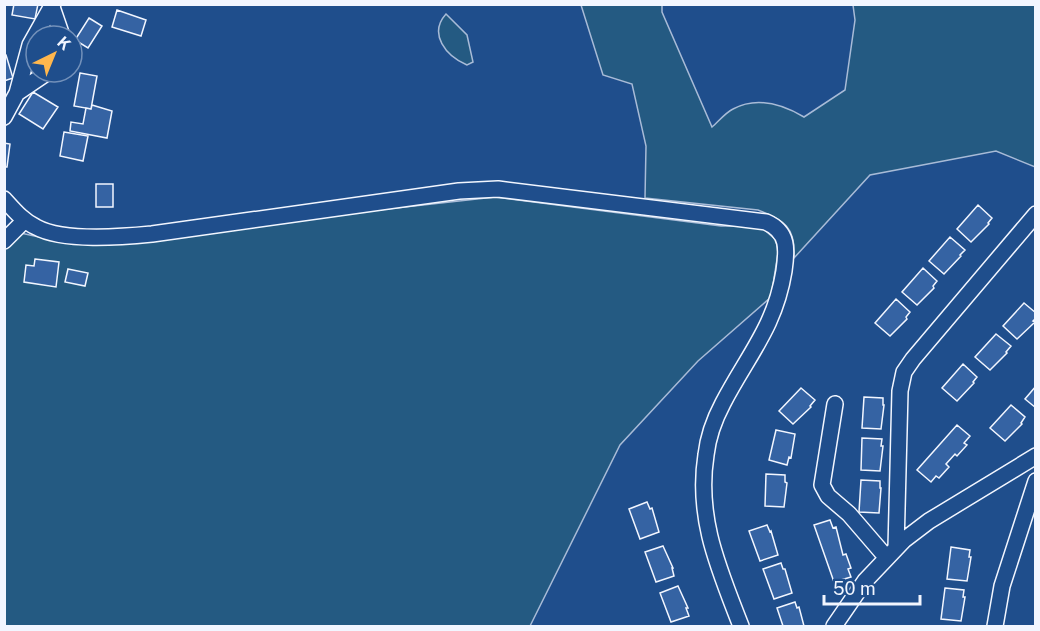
<svg xmlns="http://www.w3.org/2000/svg" width="1040" height="631" viewBox="0 0 1040 631" font-family="'Public Sans',sans-serif">
  <style>
    .green { fill: #245a82; stroke: #a8bbd7; stroke-width: 1.5 }
    .building { fill: #3563a3; stroke: #f2f6ff; stroke-width: 1.5 }
    .lines { fill: none; stroke-linecap: round; stroke-linejoin: round }
    .minor-casing { stroke: #f2f6ff; stroke-width: 18 }
    .minor { stroke: #1f4e8c; stroke-width: 15 }
  </style>
  <rect width="100%" height="100%" fill="#1f4e8c"/>
  <!-- green -->
  <path class="green" d="M581,5H662V12L712,127C718,122 725,113 733,109C757,96 782,104 804,117L845,90L855,20L853,5H1035V167L996,151L870,175L794,258C796,227 784,220 758,210L645,198L646,146L632,84L603,75Z
    M446,14L467,35L473,62L467,65C446,56 428,34 446,14Z
    M495,197L721,226H760L776,240L778,253L771,297L698,361L620,445L530,626H5L4,241L16,232L53,240L108,245L315,217Z"/>
  <!-- building -->
  <path class="building" d="M14,4H38L35,19L12,15Z
    M117,10L146,20L141,36L112,27Z
    M89,18L102,26L88,48L75,40Z
    M4,55H6L13,78L4,81Z
    M80,73L97,76L91,109L74,106Z
    M33,92L58,107L43,129L19,114Z
    M92,105L112,111L107,138L70,131L71,122L83,124L86,108L91,109Z
    M64,132L88,136L83,161L60,156Z
    M4,143L10,144L7,167H4Z
    M96,184H113V207H96Z
    M978,205L992,218L988,223L989,224L971,242L957,229Z
    M950,237L965,250L960,255L961,256L944,274L929,261Z
    M35,259L59,262L56,287L24,282L26,265L34,266Z
    M923,268L937,281L933,286L934,288L917,305L902,292Z
    M68,269L88,273L85,286L65,282Z
    M896,299L910,312L906,317L907,319L890,336L875,323Z
    M1024,303L1036,313V318L1033,321L1035,322L1017,339L1003,326Z
    M996,334L1011,346L1006,352L1007,353L990,370L975,357Z
    M963,364L977,377L973,382L974,383L957,401L942,388Z
    M1036,386V408L1025,399Z
    M801,388L815,400L810,406L811,407L793,424L779,411Z
    M864,397L883,398V405H884L881,429L862,428Z
    M1011,405L1025,417L1021,423L1022,424L1005,441L990,428Z
    M957,425L970,436L964,443L967,445L957,456L955,454L946,464L949,467L939,478L936,476L931,482L917,470Z
    M776,430L795,434L791,458L789,457L787,465L769,460Z
    M862,438L882,439L881,446H883L880,471L861,470Z
    M766,474L785,475V482L787,483L784,507L765,506Z
    M861,480L880,481V488H881L879,513L859,512Z
    M647,502L650,509L652,508L659,532L640,539L629,509Z
    M830,520L833,528L836,527L843,555L846,554L851,568L848,569L851,577L834,582L814,525Z
    M767,525L770,532L771,531L778,555L760,561L749,531Z
    M663,546L673,568H672L674,576L656,582L645,552Z
    M951,547L970,550L969,557H971L967,581L947,579Z
    M781,563L783,569H785L792,593L774,599L763,569Z
    M678,586L688,608H686L689,616L671,622L660,593Z
    M945,588L964,590L963,597H965L961,621L941,619Z
    M795,602L797,608L799,607L804,626H783L777,608Z"/>
  <g class="lines">
    <defs>
      <path id="minor" d="M52,7L62,36
        M17,93L30,45L53,4
        M4,117L17,93L48,72
        M4,199C14,210 23,221 36,227C63,242 122,237 152,234L459,191L498,189L766,222C789,232 787,250 784,271C775,327 748,355 723,403C715,418 708,437 706,455C696,518 719,569 741,626
        M4,241L24,221
        M835,404L822,485L828,496L849,514L886,557
        M896,548L900,391L904,372L913,359L1036,214
        M834,626L865,581L904,540L929,521L1036,456
        M995,626L1002,586L1036,481"/>
    </defs>
    <!-- minor casing -->
    <use href="#minor" class="minor-casing"/>
    <!-- minor -->
    <use href="#minor" class="minor"/>
  </g>
  <!-- border -->
  <rect width="1040" height="631" fill="none" stroke="#f2f6ff" stroke-width="12"/>
  <!-- north arrow -->
  <g transform="translate(54 54) rotate(43)"><circle r="28" fill="#1f4e8c" stroke="#7391ba" stroke-width="1.5"/>
  <path d="M0-4.5L10 22L0 15L-10 22Z" fill="#ffb74d"/>
  <text y="-9" font-size="16" font-weight="bold" text-anchor="middle" fill="#f2f6ff">K</text>
  </g>
  <!-- scale -->
  <path d="M824 595v9h96v-9" fill="none" stroke="#f2f6ff" stroke-width="3"/>
  <text x="833" y="595" font-size="18" fill="#f2f6ff" stroke="#1f4e8c" stroke-width="4.5" paint-order="stroke">50 m</text>
</svg>
